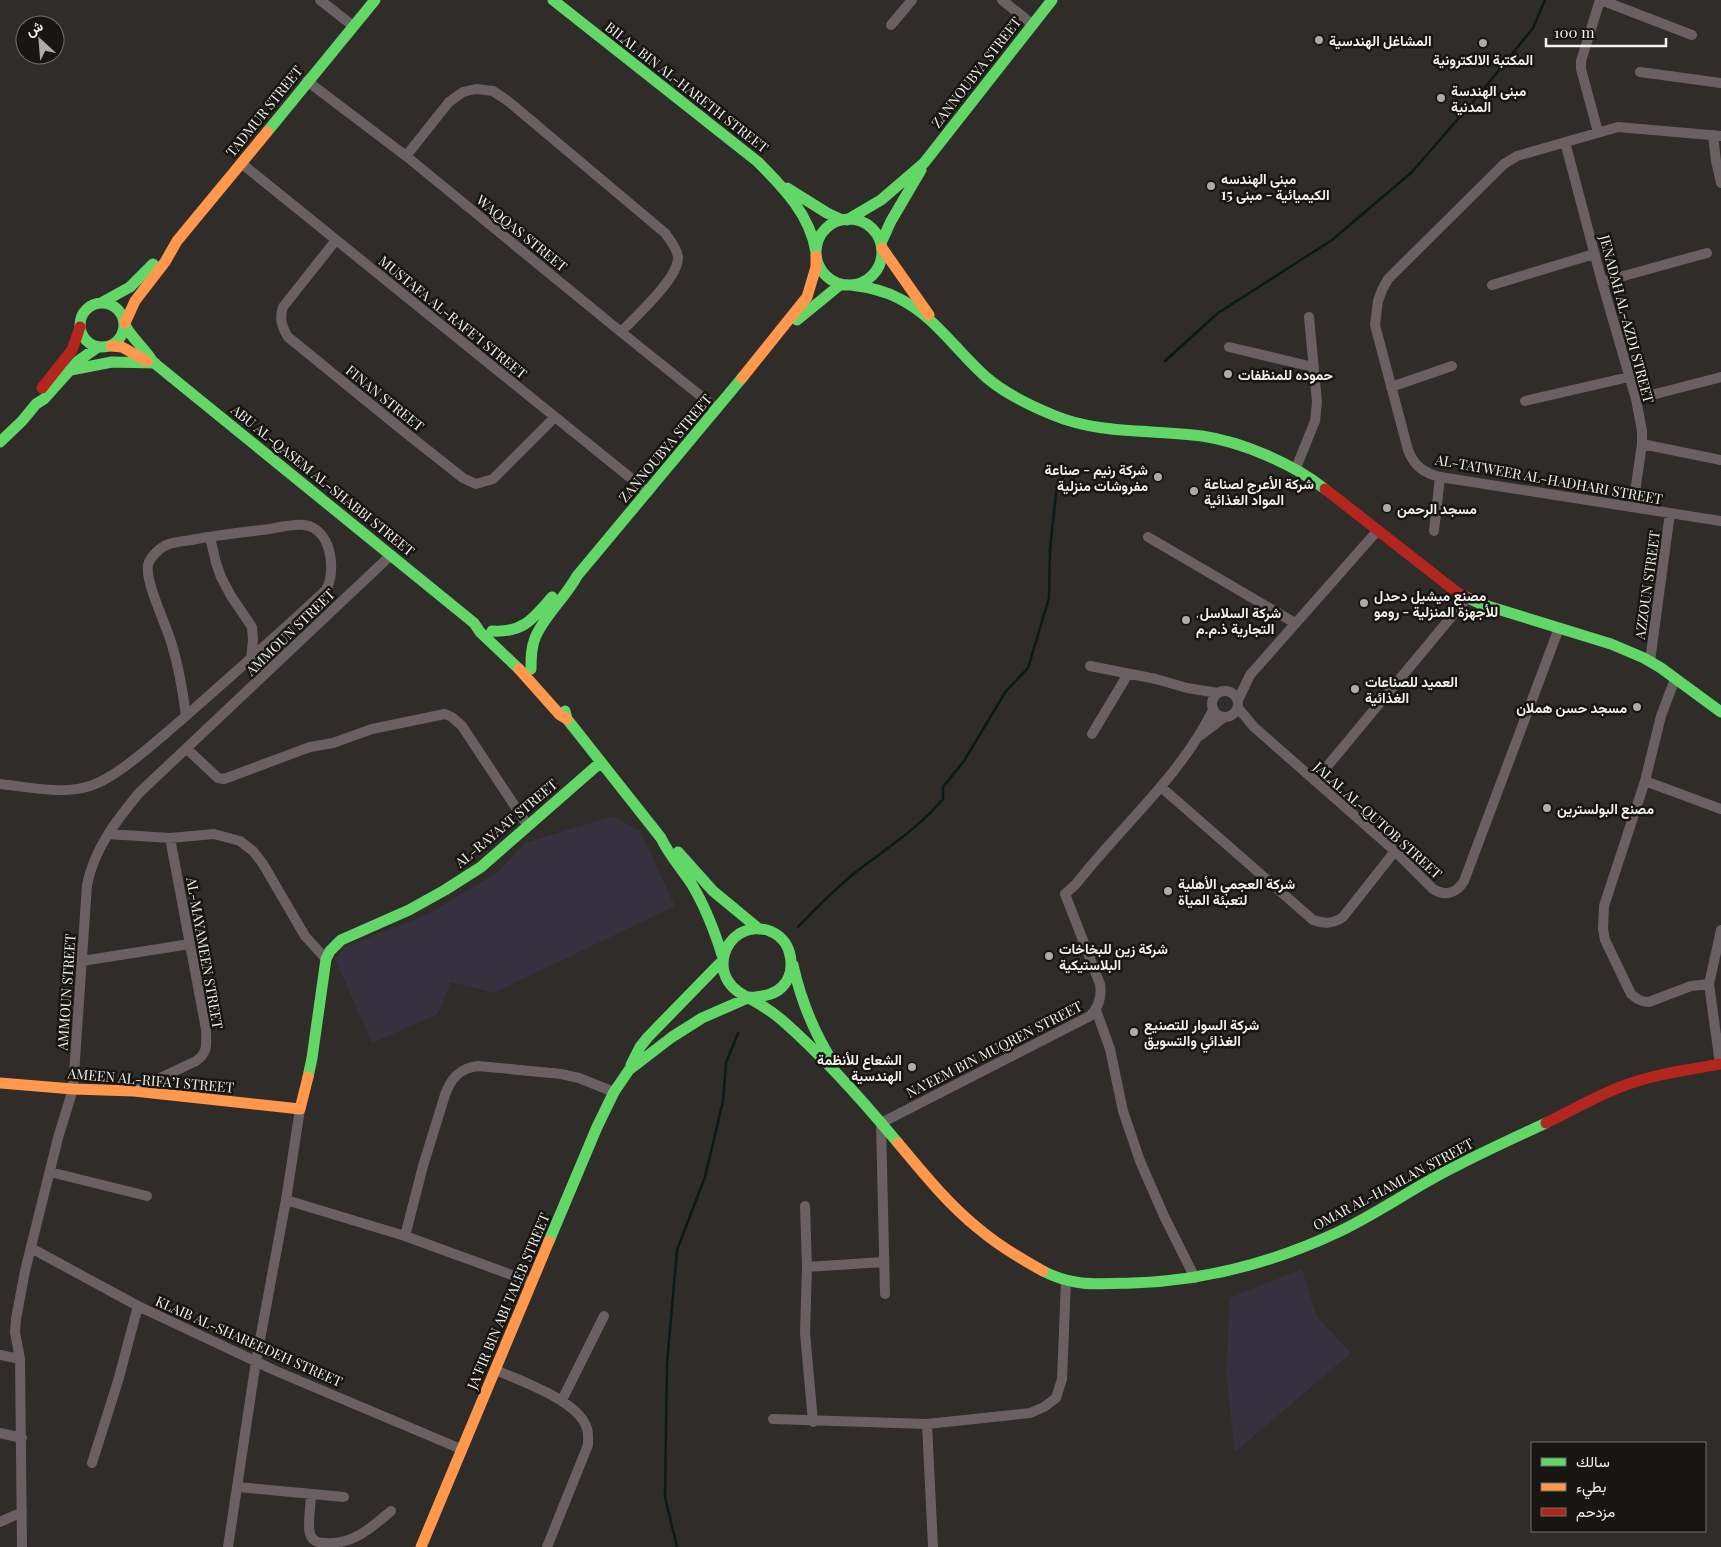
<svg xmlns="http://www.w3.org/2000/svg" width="1721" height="1547" viewBox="0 0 1721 1547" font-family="'Playfair Display',Vazirmatn,serif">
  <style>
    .commercial { fill: #37303f }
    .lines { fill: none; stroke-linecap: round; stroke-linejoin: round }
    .stream { stroke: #0c191a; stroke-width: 2.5 }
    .street { stroke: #6a5f62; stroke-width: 10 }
    .fast { stroke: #63d668; stroke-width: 11 }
    .slow { stroke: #ff974d; stroke-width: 11 }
    .jam { stroke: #b3261e; stroke-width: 11 }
    .poi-dot { fill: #afaca8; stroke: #171613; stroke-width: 2 }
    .labels { text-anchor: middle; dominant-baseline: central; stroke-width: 5; stroke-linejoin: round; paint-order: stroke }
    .poi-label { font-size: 14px; font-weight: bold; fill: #f4f1ed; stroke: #171613; text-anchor: start }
    .street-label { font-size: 14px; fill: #f4f1ed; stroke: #171613 }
  </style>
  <rect width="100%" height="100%" fill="#2f2c29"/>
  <!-- commercial -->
  <path class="commercial" d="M613,816L640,831L675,906L494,993L451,982L438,1014L372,1043L335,959L344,947L428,914L498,872L525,843Z
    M1302,1269L1317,1317L1351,1353L1235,1452L1226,1373L1230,1298Z"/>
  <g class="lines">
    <!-- stream -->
    <path class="stream" d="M1165,361L1218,313L1332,240L1412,172L1483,90L1533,28L1545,0
      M798,927C817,907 836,888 857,871C887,848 919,828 943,799V787L964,761L1006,691L1028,668L1049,598L1050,550L1056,493L1067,468
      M677,1547L665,1497L667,1364L677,1250L705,1177L723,1101L726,1063L738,1033"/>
    <!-- street -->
    <path class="street" d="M320,0L353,26
      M1002,0L1032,24
      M1601,0L1692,35
      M891,25L912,0
      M1640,72L1721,83
      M307,81L406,156L621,332L717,409
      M1598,132L1581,69V61L1600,0
      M1713,135L1716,161L1721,183
      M1721,136L1618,127L1517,156L1504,164L1388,279L1382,290L1378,301L1375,325L1408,450C1414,466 1424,473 1440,477L1721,521
      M1565,142L1602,282L1636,399L1642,431V444L1633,506
      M406,156L449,102L463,92L476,89L493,91L508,101L665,233C670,240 677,248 678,257C679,278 636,316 621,332
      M241,163L648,492
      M336,240L283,307C279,319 282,327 288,337L406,433L463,478L476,484L493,479L555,417
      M1602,282L1707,253
      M1492,285L1594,254
      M1229,347L1313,367
      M1391,387L1452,366
      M1636,399L1721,377
      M1525,401L1629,377
      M1642,444L1721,460
      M1296,468L1315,421L1317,402L1309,317
      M1434,531L1440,477
      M210,537L216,563L221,577L231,596L252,627L253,640L251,659
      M1148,537L1295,623
      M1650,661L1670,513
      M1090,666L1156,679L1187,688L1218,693
      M1675,679L1661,716L1645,781L1604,906L1603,929L1605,940L1631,994C1637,999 1641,1002 1649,1002L1691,986L1709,984
      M1212 704a13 13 0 1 1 26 0a13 13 0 1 1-26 0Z
      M1238,700L1250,675L1378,530
      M1238,708L1254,727L1395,851L1433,889C1445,897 1457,893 1464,881L1559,628
      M1092,734L1128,674
      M1201,735L1223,718
      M187,749L218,778L224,779L310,747L333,743L372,729L445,714L452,717L462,726L528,826
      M1315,781L1467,598
      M1645,781L1721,809
      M0,784C29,787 62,795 90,786C118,777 156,741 179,722C229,678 278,635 326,590C337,570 331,528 304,525C293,524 280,527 270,529C244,532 217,535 191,540C184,541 175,542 169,544C160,547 150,557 148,565C145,583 167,626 172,645C179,668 183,692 186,716
      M1161,787L1313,920C1325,924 1333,924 1343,917L1395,851
      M108,834L170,838L214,834L240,841L253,851L263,864L305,936L326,959
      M82,961L190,944
      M1096,1010L1110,1049L1123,1111L1140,1161L1164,1216L1195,1278
      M1720,1064L1709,984L1721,930
      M135,1090L196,1061C209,1052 206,1043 206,1029L170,838
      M50,1172L147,1196
      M286,1200L405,1236L531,1282
      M805,1206L807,1267L805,1333L813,1422
      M405,1236L423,1166L445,1095C451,1078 460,1068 478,1066L561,1074L579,1078L614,1092
      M31,1248L138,1306L276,1371L461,1449
      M807,1267L883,1262
      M885,1294L881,1123L1090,1016C1099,1007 1102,997 1100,984L1065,894L1076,884C1121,826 1180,777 1213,710
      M0,1355L20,1359
      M496,1370C521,1381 576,1400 586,1426C589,1432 588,1438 588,1445L547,1547
      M562,1400L604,1316
      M773,1419L927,1424L1012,1415L1030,1413L1044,1407L1056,1398L1062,1379L1066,1280
      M927,1424L933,1547
      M0,1433L22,1438
      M92,1463L118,1381L138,1306
      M238,1487L344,1497
      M311,1495C311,1505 307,1525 310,1534C313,1542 319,1543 326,1543C353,1545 372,1527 391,1511
      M0,1522L22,1512
      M22,1547L20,1359L15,1332L16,1319L25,1271L58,1138L73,1089L87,885C94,849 116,821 139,793L391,555
      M228,1547L256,1361L286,1200L300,1109"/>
    <!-- fast -->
    <path class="fast" d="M553,0L758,162C784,188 810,215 816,252
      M267,132L375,0
      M787,188L827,213L842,220
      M816 252a33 33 0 1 1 66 0a33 33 0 1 1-66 0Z
      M847,220L881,200L924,163L1052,0
      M881,243L891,221L921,170
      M851,285C867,287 883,290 898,298C934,315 958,353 987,378C1006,394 1031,406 1053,415C1100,435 1152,429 1202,436C1243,442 1293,464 1325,489
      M80 325a22 22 0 1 1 44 0a22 22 0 1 1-44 0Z
      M101,303L130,287L153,264
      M797,320L841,284
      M125,325C132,339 145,348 153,362L474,623L480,632L519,669
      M71,370L112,362L155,363
      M0,442L22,421L36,404L44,399L78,361L98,347
      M1466,597L1481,604L1611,644L1644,658L1661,668L1721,712
      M492,631C523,633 533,619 552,597
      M531,669C531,658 531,648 535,638C544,616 565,598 577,576L742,378
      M565,711L567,719L661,838C669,855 681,868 691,883C705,906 715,932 723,958
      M678,852L713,891L759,929
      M793,965C801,1001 814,1033 834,1064
      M750,998C761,996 773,996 782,987C797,972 793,941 772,932C762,927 749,928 739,934C724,944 718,965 728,981C735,993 750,998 761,1005C769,1010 776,1015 783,1021C824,1057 863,1101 898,1143
      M631,1065L640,1047L648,1037L723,960
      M308,1077L312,1058L326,959L330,951L341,940L409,910L445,890L481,867L601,762
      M549,1241L597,1127L614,1092L629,1070L672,1037L702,1018L750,997
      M1043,1271C1073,1287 1099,1284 1132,1283C1201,1281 1271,1263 1334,1234C1367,1219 1398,1198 1430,1180C1467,1159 1507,1141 1546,1123"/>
    <!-- slow -->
    <path class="slow" d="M882,248L929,315
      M125,323L135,301L165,262L177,241L267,132
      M111,346L122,347L147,361
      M742,378L807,297L816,267V256
      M519,669L560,715L567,719
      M0,1083L73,1089L134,1091L300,1109L308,1077
      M898,1143C923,1173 948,1204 979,1229C998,1245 1021,1259 1043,1271
      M421,1547L549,1241"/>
    <!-- jam -->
    <path class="jam" d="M42,388L72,350L80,327
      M1325,489L1458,593L1466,597
      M1546,1123C1571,1111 1596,1096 1623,1086C1654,1074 1688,1070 1721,1064"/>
  </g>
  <!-- markers -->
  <g class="poi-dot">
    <circle cx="1319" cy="40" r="5"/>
    <circle cx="1483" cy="43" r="5"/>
    <circle cx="1441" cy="98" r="5"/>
    <circle cx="1211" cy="186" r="5"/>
    <circle cx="1228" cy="374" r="5"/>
    <circle cx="1158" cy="477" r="5"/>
    <circle cx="1194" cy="491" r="5"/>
    <circle cx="1387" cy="508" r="5"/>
    <circle cx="1364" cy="603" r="5"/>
    <circle cx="1186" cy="620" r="5"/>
    <circle cx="1355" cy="689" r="5"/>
    <circle cx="1637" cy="707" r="5"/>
    <circle cx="1547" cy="808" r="5"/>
    <circle cx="1168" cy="891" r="5"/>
    <circle cx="1049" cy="956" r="5"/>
    <circle cx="1134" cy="1032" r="5"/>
    <circle cx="912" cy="1067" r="5"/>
  </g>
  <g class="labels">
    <!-- poi labels -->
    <g class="poi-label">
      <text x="1329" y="40">المشاغل الهندسية</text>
      <text x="1483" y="59" text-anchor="middle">المكتبة الالكترونية</text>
      <text x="1451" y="90">مبنى الهندسة<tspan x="1451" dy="16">المدنية</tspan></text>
      <text x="1221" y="178">مبنى الهندسه<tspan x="1221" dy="16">الكيميائية - مبنى 15</tspan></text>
      <text x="1238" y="374">حموده للمنظفات</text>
      <text x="1148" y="469" text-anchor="end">شركة رنيم - صناعة<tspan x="1148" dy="16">مفروشات منزلية</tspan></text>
      <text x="1204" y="483">شركة الأعرج لصناعة<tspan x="1204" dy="16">المواد الغذائية</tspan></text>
      <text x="1397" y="508">مسجد الرحمن</text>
      <text x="1374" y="595">مصنع ميشيل دحدل<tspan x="1374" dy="16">للأجهزة المنزلية - رومو</tspan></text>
      <text x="1196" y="612">.شركة السلاسل<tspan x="1196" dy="16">التجارية ذ.م.م</tspan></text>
      <text x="1365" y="681">العميد للصناعات<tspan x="1365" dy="16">الغذائية</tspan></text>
      <text x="1627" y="707" text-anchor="end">مسجد حسن هملان</text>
      <text x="1557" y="808">مصنع البولسترين</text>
      <text x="1178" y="883">شركة العجمي الأهلية<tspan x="1178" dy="16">لتعبئة المياة</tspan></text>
      <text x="1059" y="948">شركة زين للبخاخات<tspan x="1059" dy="16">البلاستيكية</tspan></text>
      <text x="1144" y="1024">شركة السوار للتصنيع<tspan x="1144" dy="16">الغذائي والتسويق</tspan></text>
      <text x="902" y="1059" text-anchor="end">الشعاع للأنظمة<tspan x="902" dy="16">الهندسية</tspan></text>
    </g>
    <!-- street labels -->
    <g class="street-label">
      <text transform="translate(976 72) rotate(-52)">ZANNOUBYA STREET</text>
      <text transform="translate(687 87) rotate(38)">BILAL BIN AL-HARETH STREET</text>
      <text transform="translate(264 111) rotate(-51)">TADMUR STREET</text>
      <text transform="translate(522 233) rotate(39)">WAQQAS STREET</text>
      <text transform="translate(453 317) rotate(39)">MUSTAFA AL-RAFE’I STREET</text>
      <text transform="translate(1627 319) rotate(75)">JENADAH AL-AZDI STREET</text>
      <text transform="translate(385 398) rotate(39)">FINAN STREET</text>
      <text transform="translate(665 448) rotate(-50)">ZANNOUBYA STREET</text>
      <text transform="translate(1549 479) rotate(10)">AL-TATWEER AL-HADHARI STREET</text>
      <text transform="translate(323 480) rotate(39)">ABU AL-QASEM AL-SHABBI STREET</text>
      <text transform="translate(1647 585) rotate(-82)">AZZOUN STREET</text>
      <text transform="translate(290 632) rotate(-44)">AMMOUN STREET</text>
      <text transform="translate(1378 820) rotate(42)">JALAL AL-QUTOB STREET</text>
      <text transform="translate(506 823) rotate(-40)">AL-RAYAAT STREET</text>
      <text transform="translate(205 953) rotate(80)">AL-MAYAMEEN STREET</text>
      <text transform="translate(66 992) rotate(-86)">AMMOUN STREET</text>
      <text transform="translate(994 1049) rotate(-27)">NA’EEM BIN MUQREN STREET</text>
      <text transform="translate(151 1080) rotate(5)">AMEEN AL-RIFA’I STREET</text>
      <text transform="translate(1393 1184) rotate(-28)">OMAR AL-HAMLAN STREET</text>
      <text transform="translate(508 1301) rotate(-67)">JA’FIR BIN ABI TALEB STREET</text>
      <text transform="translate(249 1341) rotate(24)">KLAIB AL-SHAREEDEH STREET</text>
    </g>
  </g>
  <!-- legend -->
  <rect x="1531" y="1442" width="175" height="90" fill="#171613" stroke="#6f6e6a"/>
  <rect x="1541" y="1458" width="25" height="8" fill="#63d668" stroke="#6f6e6a"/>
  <text x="1576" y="1467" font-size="15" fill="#f4f1ed">سالك</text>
  <rect x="1541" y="1483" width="25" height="8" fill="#ff974d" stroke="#6f6e6a"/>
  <text x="1576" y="1492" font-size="15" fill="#f4f1ed">بطيء</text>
  <rect x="1541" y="1508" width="25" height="8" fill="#b3261e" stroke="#6f6e6a"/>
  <text x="1576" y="1517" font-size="15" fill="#f4f1ed">مزدحم</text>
  <!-- north arrow -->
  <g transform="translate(40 40) rotate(334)"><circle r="24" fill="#171613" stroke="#6f6e6a"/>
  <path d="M0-4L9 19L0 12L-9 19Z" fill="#afaca8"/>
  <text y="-8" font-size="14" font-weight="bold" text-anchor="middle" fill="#f4f1ed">ش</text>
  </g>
  <!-- scale -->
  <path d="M1546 38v8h120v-8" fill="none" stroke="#f4f1ed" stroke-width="2.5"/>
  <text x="1554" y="38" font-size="15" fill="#f4f1ed" stroke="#171613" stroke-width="4" paint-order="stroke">100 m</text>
</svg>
